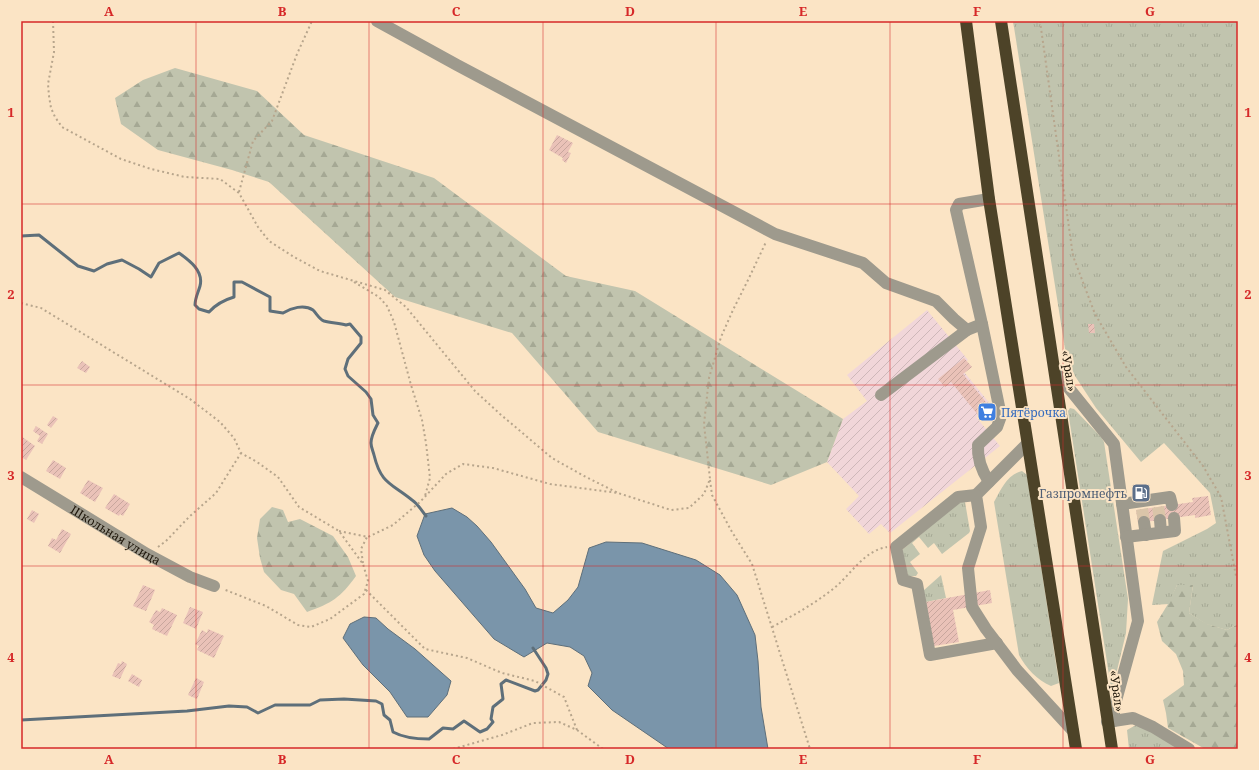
<svg xmlns="http://www.w3.org/2000/svg" width="1259" height="770" viewBox="0 0 1259 770" font-family="'Noto Serif',serif">
  <style>
    .industrial { fill: url(#industrial-furrows) }
    .grass { fill: url(#grass-tufts) }
    .forest { fill: url(#forest-firs) }
    .water { fill: #7a95aa; stroke: #5e6f7a }
    .lines { fill: none; stroke-linecap: round; stroke-linejoin: round }
    .stream { stroke: #5e6f7a; stroke-width: 3 }
    .building { fill: url(#building-hatch) }
    .minor-tunnel { stroke: #dac5a9; stroke-width: 12; stroke-dasharray: 12 6; stroke-linecap: butt }
    .path { stroke: #b7a58c; stroke-width: 2; stroke-dasharray: 2 3; stroke-linecap: butt }
    .minor { stroke: #9e9a8d; stroke-width: 12 }
    .highway { stroke: #4d4328; stroke-width: 12 }
    .grid { fill: none; stroke: #d62828; stroke-width: 1; stroke-opacity: 0.55 }
    .labels { text-anchor: middle; dominant-baseline: central; stroke-width: 4; stroke-linejoin: round; paint-order: stroke }
    .street-label { font-size: 12px; fill: #1d1509; stroke: #fbe4c5 }
    .shop-label { font-size: 12px; fill: #366cbe; stroke: #fbe4c5; text-anchor: start }
    .service-label { font-size: 12px; fill: #4e5e75; stroke: #fbe4c5; text-anchor: end }
    .neatline { fill: none; stroke: #d62828; stroke-width: 1.5 }
    .grid-label { font-size: 13px; text-anchor: middle; font-weight: bold; fill: #d62828 }
  </style>
  <defs>
    <pattern id="industrial-furrows" width="10" height="10" patternUnits="userSpaceOnUse"><rect width="10" height="10" fill="#f1d6d9"/><path d="M-1 1l2-2M0 10L10 0M9 11l2-2" fill="none" stroke="#ceb7b9"/></pattern>
    <pattern id="grass-tufts" width="24" height="20" patternUnits="userSpaceOnUse"><rect width="24" height="20" fill="#c1c4ae"/><path d="M3 7l-1-3M5 7V3M7 7l1-3M15 17l-1-3M17 17v-4M19 17l1-3" fill="none" stroke="#a5a894"/></pattern>
    <pattern id="forest-firs" width="22" height="20" patternUnits="userSpaceOnUse"><rect width="22" height="20" fill="#c1c4ae"/><path d="M5 1l3.5 6h-7zM16 11l3.5 6h-7z" fill="#a5a894"/></pattern>
    <pattern id="building-hatch" width="6" height="6" patternUnits="userSpaceOnUse"><rect width="6" height="6" fill="#eac2b8"/><path d="M-1 1l2-2M0 6l6-6M5 7l2-2" fill="none" stroke="#c8a69d"/></pattern>
  </defs>
  <rect width="100%" height="100%" fill="#fbe4c5"/>
  <!-- industrial -->
  <path class="industrial" d="M927,310L968,360L960,367L991,405L976,417L1000,446L890,533L881,524L869,534L846,509L859,496L827,462L843,419L867,401L847,375Z"/>
  <!-- grass -->
  <path class="grass" d="M1013,21H1238V624L1227,630L1206,624L1189,613L1193,585H1177L1169,604L1152,605L1163,551L1207,529L1216,523L1210,493L1164,443L1141,462L1096,408L1075,376L1066,355Z
    M1070,408L1074,409L1076,411L1101,437L1104,442L1128,599L1126,633L1113,687L1111,688L1068,411Z
    M1022,471L1027,475L1059,683L1051,686C1037,680 1026,668 1019,655L994,502C1002,488 1007,475 1022,471Z
    M959,502H965L970,531L969,533L942,554L934,543L928,548L919,537L912,543L920,554L910,562L918,573L916,576H908L902,550Z
    M941,575L946,598L926,602L923,591Z
    M1136,725L1147,728L1182,749H1129L1127,730Z"/>
  <!-- forest -->
  <path class="forest" d="M175,68L257,91L304,135L434,178L566,276L635,291L843,419L827,462L771,485L598,432L512,333L395,297L269,182L232,170L158,150L121,124L115,98L143,80Z
    M272,507L283,510L288,522L300,519L333,536L348,557L356,576C340,598 332,603 307,612L294,594L281,590L264,572L260,558L257,538L260,519Z
    M1177,585H1193L1189,613L1207,624L1227,630L1238,624V749H1205L1168,728L1166,713L1163,700L1184,685L1183,671L1176,654L1162,641L1157,622L1168,604Z"/>
  <!-- water -->
  <path class="water" d="M452,508L467,517L477,526L491,542L525,589L536,608L553,613L568,600L578,587L589,548L606,542L642,543L696,560L720,575L737,595L755,635L758,661L761,707L768,749H669L612,710L588,686L592,673L584,656L570,647L547,643L524,657L494,639L435,571L424,555L417,536L425,514Z
    M364,617L376,618L388,629L415,649L451,681L447,695L428,717H407L390,692L363,665L343,638L350,624Z"/>
  <g class="lines">
    <!-- stream -->
    <path class="stream" d="M21,236L39,235L78,266L94,271L107,264L122,260L139,269L151,277L159,263L179,253C189,260 204,271 200,286C198,293 195,298 195,305L199,309L209,312C216,304 224,300 234,297V282H242L270,297V311L283,313C291,308 304,304 313,310C317,314 319,319 324,321C331,323 339,323 346,325L350,324L361,337V343L348,359L345,369L348,376L366,392L371,399L373,415L378,423C375,429 371,436 371,443C371,447 373,451 374,455C381,484 391,483 412,500C418,504 422,511 426,516
      M21,720L187,711L229,706L247,707L258,713L275,705H310L320,700L344,699L376,701L382,704L384,715L390,720L393,732C404,738 416,739 429,739L443,728L453,729L464,721L480,732L487,729L493,722L491,719L493,707L503,699L501,684L506,680L535,691L538,690L546,680L548,674L546,668L533,648"/>
  </g>
  <!-- building -->
  <path class="building" d="M557,135L573,143L568,152L571,153L566,163L562,160L563,158L549,150Z
    M1088,324H1094L1095,333H1089Z
    M964,358L972,367L963,374L994,412L983,421L951,382L945,387L938,379Z
    M82,361L90,367L86,373L77,368Z
    M53,416L58,419L51,428L47,425Z
    M36,426L48,434L42,444L37,441L40,436L33,431Z
    M21,436L35,446L26,460L21,457Z
    M53,460L66,468L60,479L46,471Z
    M88,480L103,488L95,502L80,493Z
    M114,494L130,504L123,516L120,514L119,516L105,508Z
    M1208,496L1211,515L1195,518V515L1138,523L1136,510L1193,502L1192,498Z
    M32,510L39,514L34,523L27,519Z
    M62,529L71,534L60,553L48,546L52,538L56,540Z
    M143,585L155,590L146,611L133,606Z
    M990,590L992,603L953,610L959,642L934,646L926,602Z
    M190,607L203,612L196,629L183,623Z
    M162,608L177,615L167,636L152,629L154,625L149,622L156,610L160,612Z
    M208,629L224,636L214,658L197,650L199,646L195,644L202,630L207,633Z
    M122,661L127,664L120,679L112,676L118,663L121,664Z
    M132,674L142,680L139,687L128,681Z
    M196,678L204,682L197,699L188,695Z"/>
  <g class="lines">
    <!-- minor-tunnel -->
    <path class="minor-tunnel" d="M1158,507L1160,520
      M1142,509L1144,522"/>
    <!-- path -->
    <path class="path" d="M53,21L54,52L48,84L49,96L51,108L55,117L62,127L121,159L151,169L185,177L220,179L239,193L258,227L269,241L294,257L320,271L385,290L406,307L475,391L500,414L552,458L584,476L618,493
      M1040,21L1073,256L1095,314L1126,367L1203,466L1221,497L1236,576L1238,578
      M239,192L253,141L272,121L297,54L312,21
      M354,282L379,297L387,306L394,322L411,385L422,420L426,443L430,478L425,496
      M21,303L41,308L190,399L220,422L234,438L241,453L257,462L278,477L299,507L339,531L363,564L368,581L364,594L330,619L311,627L298,625L266,606L223,589
      M710,480L712,495L732,532L752,564L810,749
      M339,531L368,537L393,525L420,502L446,474L463,464L493,468L550,484L618,493L671,510L689,508L704,494L710,479L704,424L709,378L721,337L733,310L749,278L766,242
      M158,547L166,541L189,517L216,493L241,453
      M363,563L361,549L367,537
      M366,590L425,649L467,658L502,673L535,681L564,697L577,730
      M772,627C794,615 814,604 833,589C851,575 863,551 887,547
      M453,749L502,735L533,723L559,722L577,730L603,749"/>
    <!-- minor -->
    <g class="minor">
      <path d="M377,21L457,65L775,234L863,263L886,283L936,301L954,319L967,330L982,324L956,210L959,204L989,199"/>
      <path d="M982,324L1001,416L997,427L978,445C977,459 982,471 989,482"/>
      <path d="M1055,371L1114,444L1138,621L1114,708V721"/>
      <path d="M881,395L967,330"/>
      <path d="M1027,444L976,495L981,527L968,568L972,607L986,629L1017,670L1073,731"/>
      <path id="s1" d="M21,477L147,554L190,577L214,586"/>
      <path d="M976,495L958,497L896,547L903,580L917,584L930,655L997,643"/>
      <path d="M1122,504L1170,497L1172,505"/>
      <path d="M1160,520L1161,532"/>
      <path d="M1144,522L1146,535"/>
      <path d="M1126,537L1175,531L1174,518"/>
      <path d="M1107,722L1133,718L1153,727L1189,749"/>
    </g>
    <!-- highway -->
    <path class="highway" d="M966,21L989,199L1076,749
      M1001,21L1112,749"/>
  </g>
  <!-- grid -->
  <path class="grid" d="M196,21V749M369,21V749M543,21V749M716,21V749M890,21V749M1063,21V749M21,204H1238M21,385H1238M21,566H1238"/>
  <!-- icons -->
  <defs>
    <symbol id="supermarket-square" viewBox="-11 -11 22 22"><rect x="-9" y="-9" width="18" height="18" rx="4" fill="#3f7fe0" stroke="#fbe4c5"/><path d="M-6-5.5h2.5l.6 2H6L4.5 2H-2.5L-4.4-4H-6ZM-1.5 3.2a1.3 1.3 0 1 0 .1 0ZM3 3.2a1.3 1.3 0 1 0 .1 0Z" fill="#fff"/></symbol>
    <symbol id="fuel-square" viewBox="-11 -11 22 22"><rect x="-9" y="-9" width="18" height="18" rx="4" fill="#5c6f8a" stroke="#fbe4c5"/><path d="M-5.5-6h7V0h2V4h1.3V-2.5L3-4.5l.8-.8L6-3V5H2.5V1h-1V6h-7ZM-4.2-4.7v3.2H.2V-4.7Z" fill="#fff"/></symbol>
  </defs>
  <g fill-rule="evenodd">
    <use href="#supermarket-square" x="976" y="401" width="22" height="22"/>
    <use href="#fuel-square" x="1130" y="482" width="22" height="22"/>
  </g>
  <g class="labels">
    <!-- street labels -->
    <g class="street-label">
      <text transform="translate(1069 371) rotate(81)">«Урал»</text>
      <text stroke="none"><textPath href="#s1" startOffset="111">Школьная улица</textPath></text>
      <text transform="translate(1117 691) rotate(82)">«Урал»</text>
    </g>
    <!-- shop labels -->
    <g class="shop-label">
      <text x="1001" y="412">Пятёрочка</text>
    </g>
    <!-- service labels -->
    <g class="service-label">
      <text x="1127" y="493">Газпромнефть</text>
    </g>
  </g>
  <!-- border -->
  <rect width="1259" height="770" fill="none" stroke="#fbe4c5" stroke-width="44"/>
  <rect x="22" y="22" width="1215" height="726" class="neatline"/>
  <g class="grid-label">
    <text x="109" y="16">A</text>
    <text x="282" y="16">B</text>
    <text x="456" y="16">C</text>
    <text x="630" y="16">D</text>
    <text x="803" y="16">E</text>
    <text x="977" y="16">F</text>
    <text x="1150" y="16">G</text>
    <text x="11" y="117">1</text>
    <text x="1248" y="117">1</text>
    <text x="11" y="299">2</text>
    <text x="1248" y="299">2</text>
    <text x="11" y="480">3</text>
    <text x="1248" y="480">3</text>
    <text x="11" y="662">4</text>
    <text x="1248" y="662">4</text>
    <text x="109" y="764">A</text>
    <text x="282" y="764">B</text>
    <text x="456" y="764">C</text>
    <text x="630" y="764">D</text>
    <text x="803" y="764">E</text>
    <text x="977" y="764">F</text>
    <text x="1150" y="764">G</text>
  </g>
</svg>
